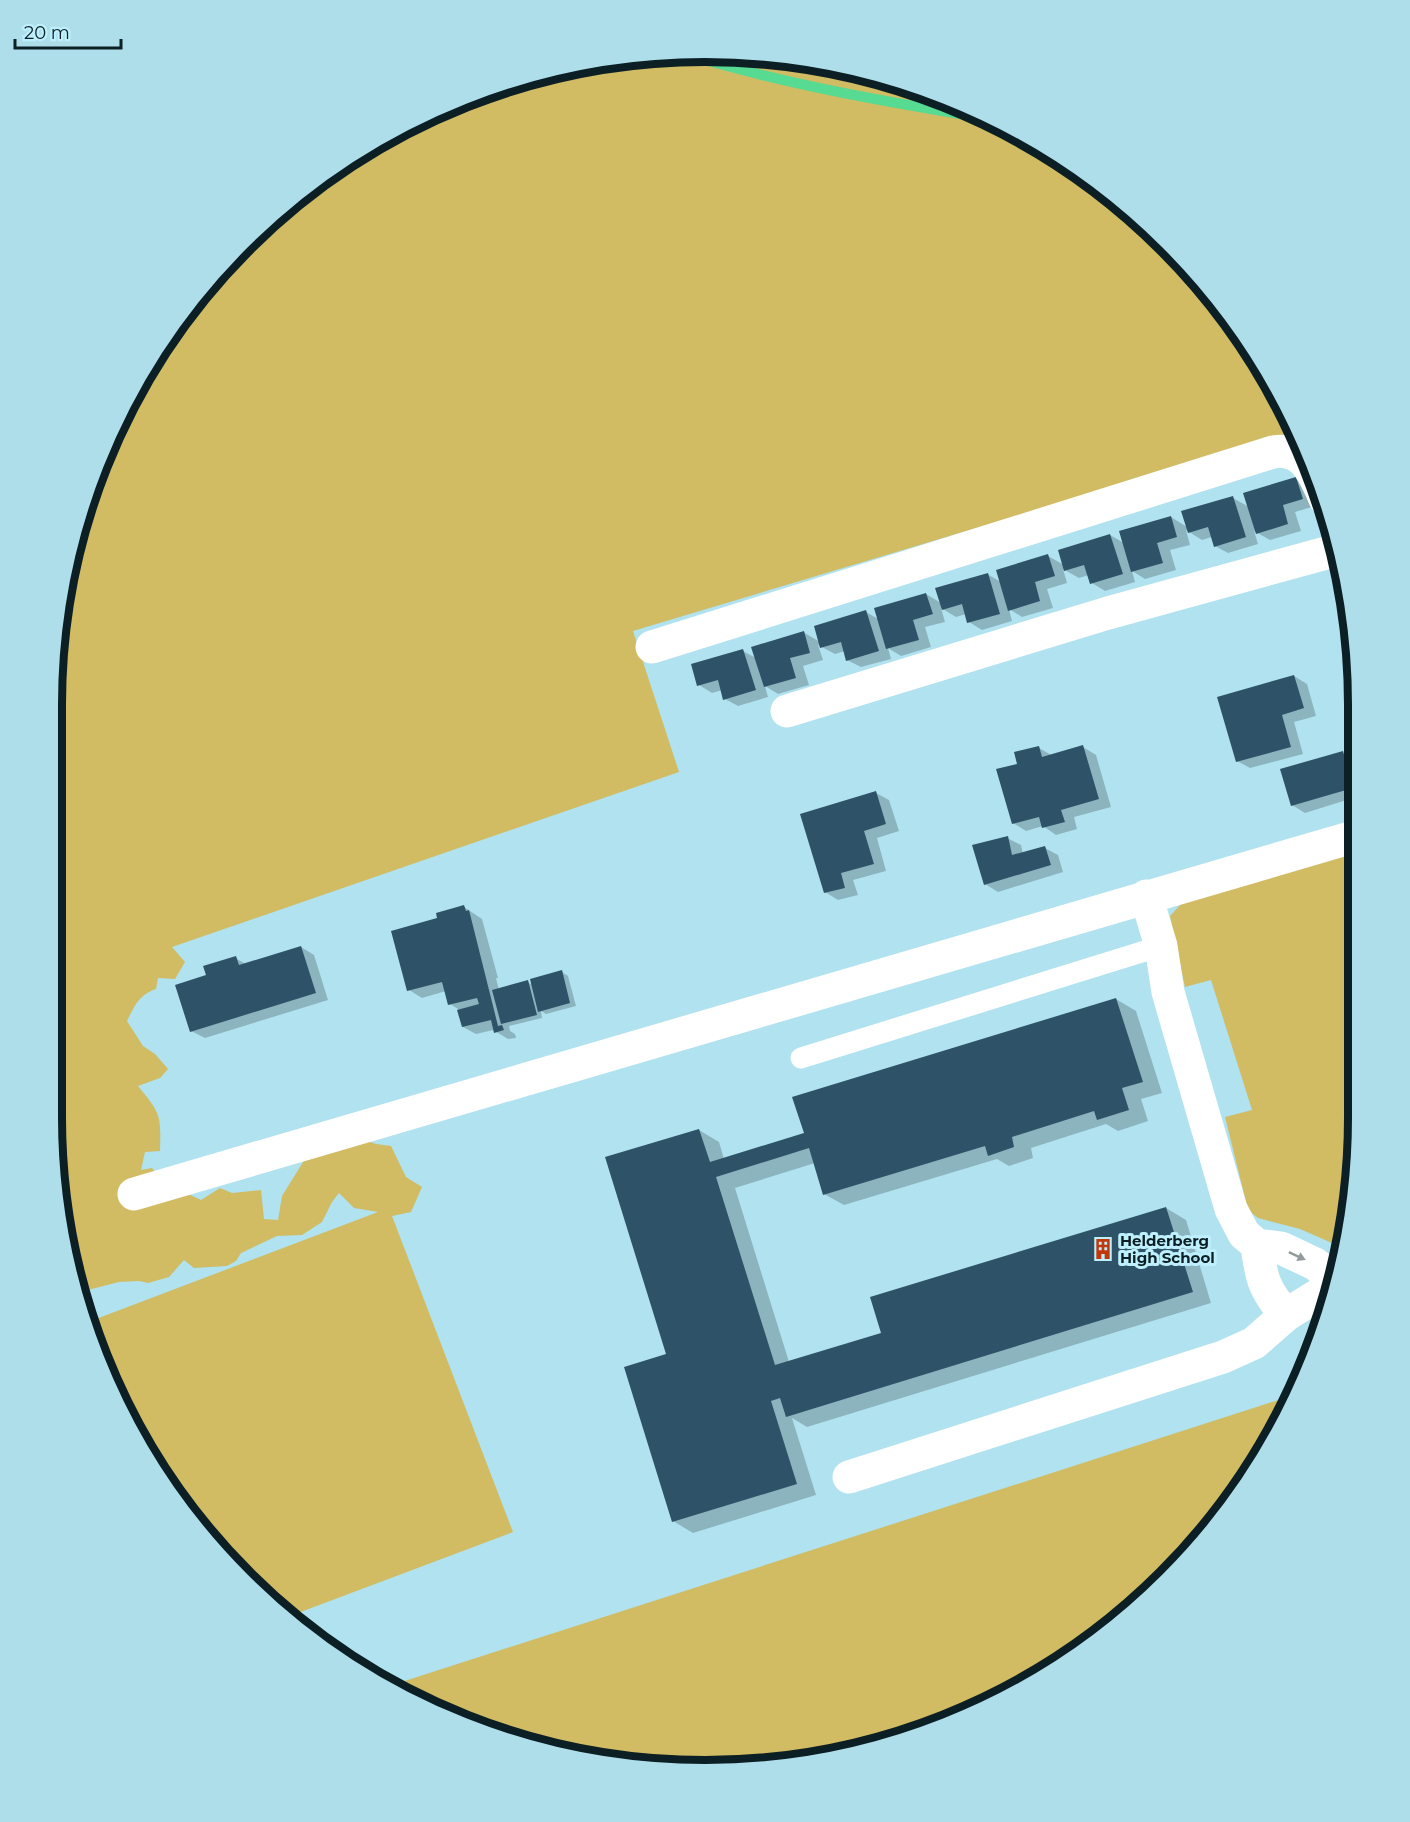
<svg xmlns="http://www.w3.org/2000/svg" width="1410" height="1822" viewBox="0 0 1410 1822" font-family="Montserrat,sans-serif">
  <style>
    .green { fill: #d1bc64 }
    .shadow { fill: #0003 }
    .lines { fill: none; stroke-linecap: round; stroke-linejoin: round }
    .stream { stroke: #57da91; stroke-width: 10 }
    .building { fill: #2e5267 }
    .lane { stroke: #fff; stroke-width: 21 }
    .street { stroke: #fff; stroke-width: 33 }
    .oneway { fill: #929a9c }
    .labels { text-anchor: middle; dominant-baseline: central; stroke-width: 6; stroke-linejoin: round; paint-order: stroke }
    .poi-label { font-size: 15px; font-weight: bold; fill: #0c1f24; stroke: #bdeffc; text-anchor: start }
    .rim { fill: none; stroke: #0c1f24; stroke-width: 8 }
  </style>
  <rect width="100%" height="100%" fill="#b0e2ef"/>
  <!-- green -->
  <path class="green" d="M705,51L833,64L956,101L1069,161L1168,243L1249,342L1302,450L1226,453L633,631L679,772L172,947L185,962L175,979L158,978L156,989C139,995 135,1005 127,1021L143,1046L155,1054L168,1069L160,1078L138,1086C161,1114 161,1115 160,1151L145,1152L141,1170L152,1168L170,1191L188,1194L201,1200L220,1188L232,1193L261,1190L264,1219L278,1220L282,1196L308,1154L367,1141L376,1144L391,1146L406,1177L422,1187L411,1212L392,1216L513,1532L290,1616L243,1580L139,1444L88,1322L378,1212L354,1208L339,1193L332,1202L322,1222L302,1235L277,1236L241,1253L236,1261L227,1266L194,1268L184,1260L169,1277L148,1283L139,1281L119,1282L76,1293L73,1287L51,1117L52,663L86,495L119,415L186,307L274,214L342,161L455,101L578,64Z
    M1353,847V1203L1341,1247L1300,1229L1258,1218L1248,1210L1225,1117L1252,1110L1211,980L1185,987L1170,916L1193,891Z
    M1294,1395L1249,1480L1168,1579L1068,1661L915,1736L832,1758L705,1771L536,1749L386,1687Z"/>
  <!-- shadow -->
  <path class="shadow" d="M1296,479L1309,487L1315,506L1295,512L1301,531L1270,540L1254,531L1258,544L1228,553L1215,546L1212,537L1202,540L1186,530L1190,545L1170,550L1176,570L1145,579L1132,571L1135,582L1105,591L1092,583L1089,575L1079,578L1063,569L1067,583L1047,589L1053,608L1022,617L1009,609L1012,621L982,630L969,622L966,614L956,617L941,608L945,622L925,627L931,647L901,656L888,648L891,659L861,667L847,660L845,651L835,654L818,645L823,660L803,666L809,685L778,694L765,686L768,697L738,706L725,699L722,690L712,693L699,685L743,651L756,658L803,632L820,642L866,612L878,619L926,594L941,603L987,574L1001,582L1048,556L1064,565L1110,535L1124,543L1171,517L1187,527L1233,498L1249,507Z
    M1294,676L1307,684L1316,716L1294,722L1303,754L1250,768L1237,761Z
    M1083,747L1096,755L1111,807L1074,817L1077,829L1056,835L1043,826L1026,831L1013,823L1019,765L1039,748L1053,756Z
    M1342,752L1353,759V798L1305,813L1292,805Z
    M876,793L889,800L899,831L877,838L886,871L853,880L858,895L838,900L825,892Z
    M1007,838L1021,845L1023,854L1045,848L1058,855L1063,872L998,892L985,884Z
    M464,907L482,919L498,978H496L499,990L527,982L533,985L562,972L568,976L576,1006L546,1014L541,1011L542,1018L509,1026L510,1031L515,1034L516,1038L508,1039L493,1030L476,1034L463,1027L458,1009L450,1004L446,991L422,998L409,990L439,919Z
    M301,947L314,955L328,1000L205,1038L191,1031L208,976L235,958L246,964Z
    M1116,999L1136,1011L1162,1093L1141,1099L1148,1121L1118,1131L1106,1124L1031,1148L1033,1158L1009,1166L997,1159L844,1205L824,1194L815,1163L735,1188L789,1362L883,1334L1166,1208L1186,1220L1211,1303L807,1427L792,1418L816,1495L693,1533L673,1521L668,1355L699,1130L719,1142L724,1159L805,1134Z"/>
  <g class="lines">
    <!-- stream -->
    <path class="stream" d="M682,53C782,84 887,102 990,119"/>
  </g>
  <!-- building -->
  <path class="building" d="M1296,477L1303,499L1283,505L1288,524L1256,534L1243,493Z
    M1233,496L1246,537L1214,547L1208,527L1188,533L1181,511Z
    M1171,516L1177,537L1157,543L1163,563L1131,572L1119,531Z
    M1110,534L1123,574L1090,584L1084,565L1064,571L1058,550Z
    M1048,554L1055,576L1035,582L1040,601L1008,611L996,570Z
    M988,573L1000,614L967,623L962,604L942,610L935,588Z
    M926,593L933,614L913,620L919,640L886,649L874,608Z
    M866,610L879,651L846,661L841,642L820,648L814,626Z
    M804,631L810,653L790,658L796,678L764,687L751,647Z
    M743,649L756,690L723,700L718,680L697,686L691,664Z
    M1294,675L1304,708L1282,715L1291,747L1236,762L1217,697Z
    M1083,745L1099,799L1061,810L1065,822L1042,828L1039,817L1012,824L996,769L1017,764L1014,752L1039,746L1042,757Z
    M1343,751L1353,788L1291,806L1280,769Z
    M876,791L886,824L864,831L874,864L841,873L845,888L824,893L800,814Z
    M1008,836L1012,855L1045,846L1051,865L984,885L972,845Z
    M464,905L466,911L469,910L498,1026L502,1025L504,1030L494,1033L491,1020L462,1027L457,1010L479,1004L477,998L448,1005L442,982L407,991L391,931L437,918L436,913Z
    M301,946L316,993L190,1032L175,985L206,975L203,966L236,956L239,965Z
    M562,970L570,1003L538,1012L530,979Z
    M528,980L537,1015L501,1024L492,990Z
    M1116,998L1143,1082L1122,1088L1129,1110L1097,1120L1094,1111L1012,1137L1014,1147L988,1156L985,1146L823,1195L809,1148L716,1177L775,1365L881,1333L870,1297L1166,1207L1193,1292L786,1417L780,1398L771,1401L797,1484L672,1522L624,1367L666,1354L605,1157L699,1129L710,1162L804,1133L792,1097Z"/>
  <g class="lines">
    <!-- lane -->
    <path class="lane" d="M801,1058L1161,946"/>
    <!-- street -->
    <path class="street" d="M652,647L1273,452C1304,446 1315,476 1325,499
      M787,711L1108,613L1337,550
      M1146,896L1161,946L1168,992L1231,1209L1244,1234L1257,1245L1281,1248L1315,1264L1333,1278
      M134,1194L1353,837
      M1257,1245C1261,1278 1264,1290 1286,1315
      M849,1477L1223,1357L1254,1343L1286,1315L1331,1287"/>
  </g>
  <!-- one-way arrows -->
  <defs><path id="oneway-solid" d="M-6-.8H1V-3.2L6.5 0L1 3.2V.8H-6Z" transform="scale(1.5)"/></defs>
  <use class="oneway" href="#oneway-solid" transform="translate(1297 1256) rotate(25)"/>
  <!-- icons -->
  <defs>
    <symbol id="building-bare" viewBox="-9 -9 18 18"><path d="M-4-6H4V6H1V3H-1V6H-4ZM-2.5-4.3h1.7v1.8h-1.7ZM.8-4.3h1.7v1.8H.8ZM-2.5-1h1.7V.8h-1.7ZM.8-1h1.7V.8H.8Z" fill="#c1380c" stroke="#bdeffc" stroke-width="2.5" paint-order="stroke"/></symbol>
  </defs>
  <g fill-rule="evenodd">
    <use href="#building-bare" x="1088" y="1234" width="30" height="30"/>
  </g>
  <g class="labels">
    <!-- poi labels -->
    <g class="poi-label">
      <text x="1120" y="1240">Helderberg<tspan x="1120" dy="17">High School</tspan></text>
    </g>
  </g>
  <!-- crop -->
  <path d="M0 0H1410V1822H0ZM705 62H705A643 643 0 0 1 1348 705V1117A643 643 0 0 1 705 1760H705A643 643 0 0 1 62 1117V705A643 643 0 0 1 705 62Z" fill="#afdeeb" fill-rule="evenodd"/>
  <path class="rim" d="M705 62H705A643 643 0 0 1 1348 705V1117A643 643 0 0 1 705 1760H705A643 643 0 0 1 62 1117V705A643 643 0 0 1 705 62Z"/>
  <!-- scale -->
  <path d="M15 39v9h106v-9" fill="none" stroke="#0c1f24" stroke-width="3"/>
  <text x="24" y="39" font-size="18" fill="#0c1f24" stroke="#bdeffc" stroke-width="4.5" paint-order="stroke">20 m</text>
</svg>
